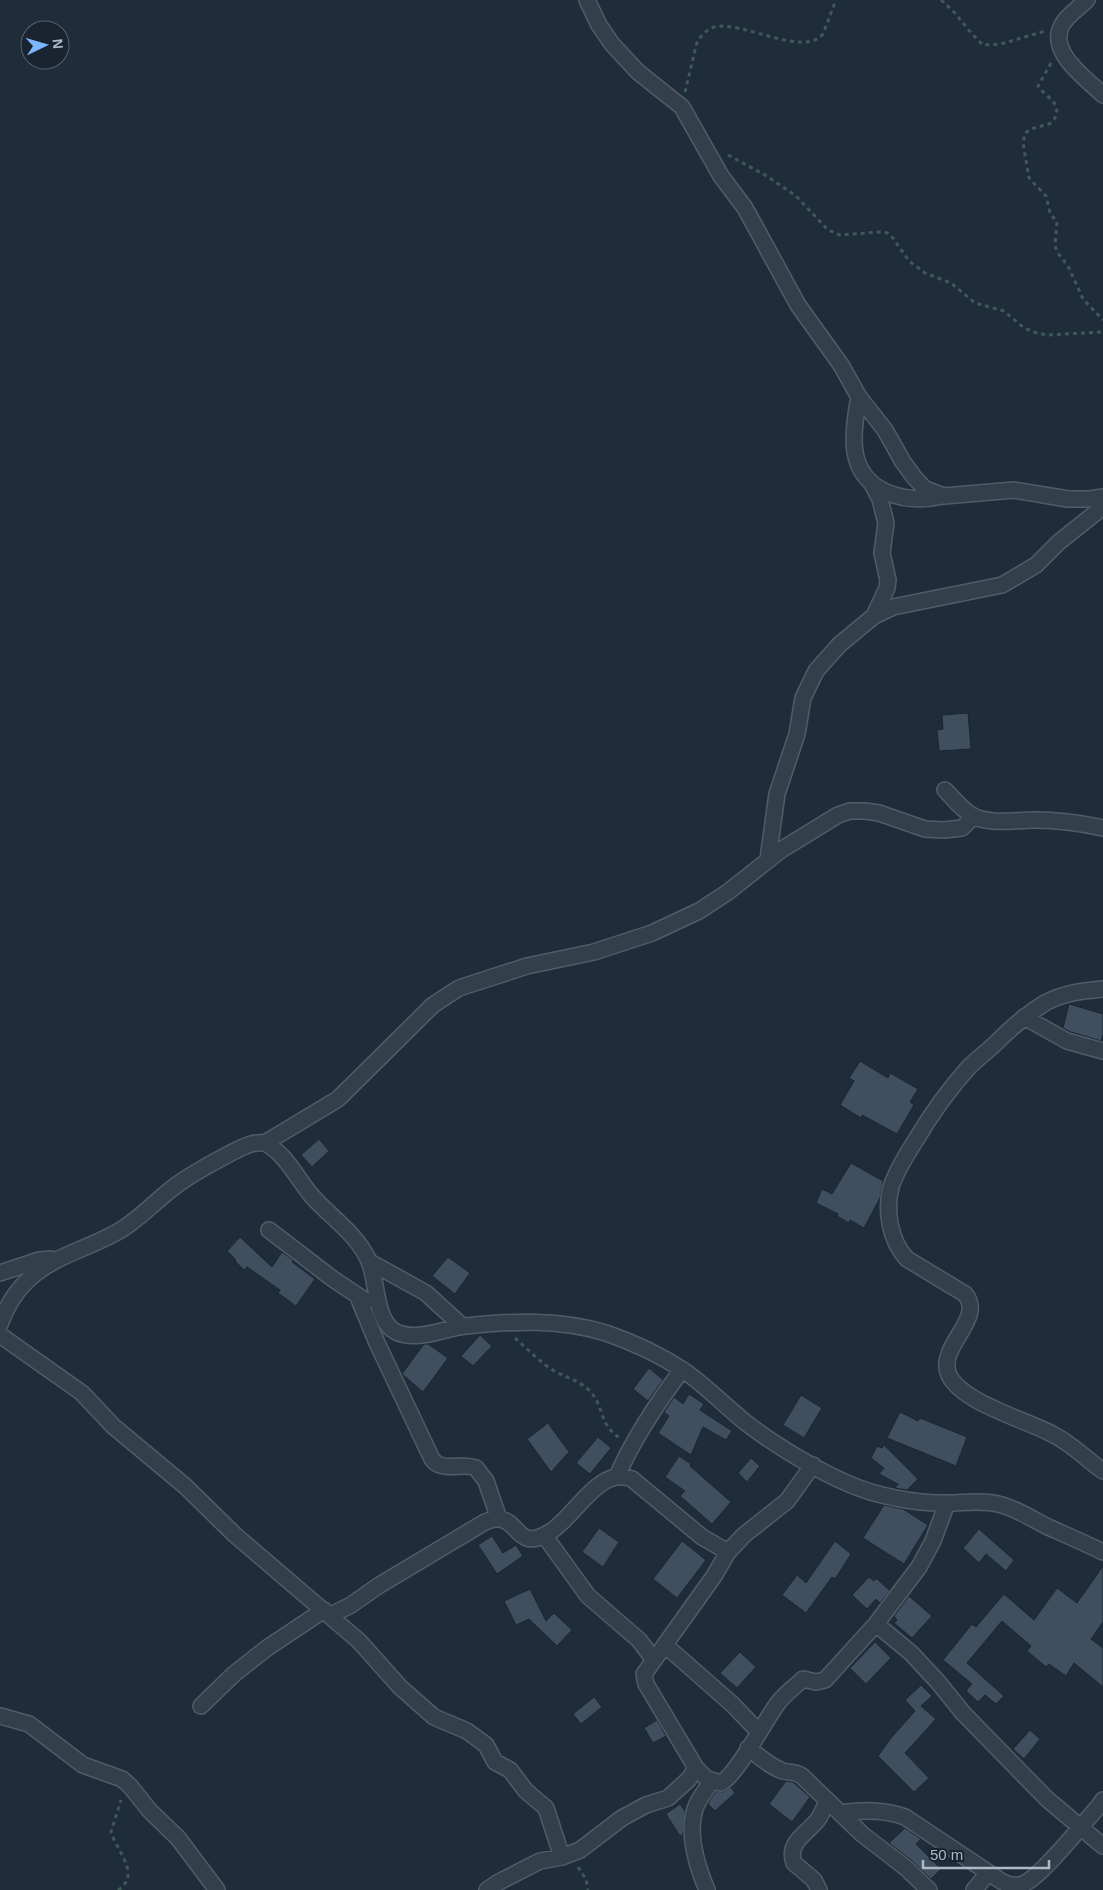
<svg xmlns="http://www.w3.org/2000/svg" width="1103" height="1890" viewBox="0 0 1103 1890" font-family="Helvetica,sans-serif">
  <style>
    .building { fill: #404f60; stroke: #1a2632 }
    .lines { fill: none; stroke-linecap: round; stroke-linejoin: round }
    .minor-casing { stroke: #515c69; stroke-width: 18 }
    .path { stroke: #3f5859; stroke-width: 3; stroke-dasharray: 4 4; stroke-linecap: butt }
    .minor { stroke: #333f4b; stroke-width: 15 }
  </style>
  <rect width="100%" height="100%" fill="#1f2d3b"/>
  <!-- building -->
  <path class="building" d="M968,713L971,749L939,751L937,730L943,729L942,715Z
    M1069,1004L1103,1014V1034L1101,1041L1071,1032L1063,1028Z
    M860,1061L888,1078L890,1073L918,1089L910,1102L914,1105L897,1134L862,1115L861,1118L840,1105L854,1081L849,1078Z
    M319,1139L329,1151L312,1167L301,1155Z
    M851,1163L883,1181L880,1198L864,1228L850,1220L849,1223L837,1216L838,1214L816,1203L822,1189L832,1194Z
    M240,1237L272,1267L282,1252L293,1260L292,1262L315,1279L296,1306L278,1293L280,1290L247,1267L244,1270L235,1261L236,1260L227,1251Z
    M448,1257L470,1273L455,1294L432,1276Z
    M480,1335L492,1346L473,1366L461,1356Z
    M424,1344H428L448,1358L423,1392L402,1374Z
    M649,1368L663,1380L648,1401L633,1389Z
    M689,1394L704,1404L700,1410L732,1431L726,1440L703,1427L691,1455L658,1433L669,1416L664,1412L674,1397L683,1404Z
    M801,1395L822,1408L804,1438L783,1425Z
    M900,1412L918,1421L920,1418L967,1437L956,1466L887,1438Z
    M548,1423L569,1452L551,1472L527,1439Z
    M598,1437L611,1448L590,1474L576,1463Z
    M884,1445L918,1479L907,1490L895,1488L898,1484L879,1474L884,1468L871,1458L877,1446L882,1448Z
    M679,1456L691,1464L690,1466L731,1502L712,1524L680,1496L685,1491L665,1477Z
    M751,1458L760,1466L747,1482L738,1473Z
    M884,1505L903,1509L928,1525L904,1564L863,1538Z
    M599,1528L619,1542L603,1567L582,1552Z
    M979,1529L1014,1560L1006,1571L986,1554L979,1563L963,1548Z
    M492,1536L503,1553L516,1545L523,1556L497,1574L478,1545Z
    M682,1541L706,1560L677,1598L653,1579Z
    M835,1541L851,1554L835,1579L832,1577L806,1613L782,1595L797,1575L806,1583Z
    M1103,1566V1622L1091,1639L1103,1648V1687L1074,1663L1066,1676L1049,1664L1046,1667L1027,1651L1031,1646L1002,1621L967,1663L1004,1696L996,1704L985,1695L978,1702L966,1691L972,1684L943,1660L972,1624L976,1627L1004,1594L1034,1620L1057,1588L1077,1603Z
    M869,1577L874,1581L876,1578L890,1591L880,1603L876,1599L867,1609L852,1595Z
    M530,1589L546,1621L554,1613L572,1630L557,1646L529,1619L516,1625L504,1601Z
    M909,1596L932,1616L912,1638L894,1623L897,1620L894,1616Z
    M875,1642L891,1658L866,1684L850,1668Z
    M740,1652L756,1667L737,1688L720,1673Z
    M921,1685L932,1696L921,1706L936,1719L905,1753L929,1778L914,1792L878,1756L891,1738L915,1711L905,1700Z
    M594,1697L602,1707L581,1724L573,1714Z
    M657,1720L666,1736L653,1743L644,1728Z
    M1030,1730L1040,1739L1024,1759L1013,1749Z
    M786,1781L793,1782L810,1797L792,1822L769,1804Z
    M731,1787L735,1793L715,1811L708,1804L710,1800L716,1791L723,1792Z
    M680,1804L685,1811L683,1834L680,1836L666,1814Z
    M905,1828L921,1839L916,1844L941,1869L931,1879L912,1861L889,1843Z"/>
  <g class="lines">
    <defs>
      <path id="minor" d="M587,0L599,25L612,44L638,72L682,107L721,176L745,208L798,305L841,365L859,397L885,430L903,462L914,477L925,489L944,496L1014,490L1068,499H1090L1103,497
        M1087,0C1079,8 1067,15 1062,25C1047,52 1087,79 1103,95
        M859,397C852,433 846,474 886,492C905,500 922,501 942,496
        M872,484L880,499L886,523L882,553L888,580L887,588L874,616
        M945,790C954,799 962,810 973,816C992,825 1015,820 1034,820C1057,820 1081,823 1103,828
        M768,859L777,794L797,734L803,698L816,671L839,645L874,616L893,607L1002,585L1036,565L1059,542L1103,507
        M1103,989C1082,991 1063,993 1045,1003C1027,1014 1012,1027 998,1041C989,1050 978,1058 969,1067C948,1090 930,1116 914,1143C905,1157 896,1172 891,1187C885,1211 890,1241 907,1259L965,1294C986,1319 936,1347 949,1375C962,1403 1027,1420 1054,1435C1072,1444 1086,1459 1103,1471
        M1024,1017L1067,1041L1103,1051
        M265,1143L338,1099L433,1005L459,988L527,966L594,952L652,933L699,911L728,892L781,850L838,815L850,811H865L879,813L925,829L944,830L962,828L974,816
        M269,1230L333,1279L366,1301
        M370,1262L426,1293L462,1326
        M0,1273L39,1260L51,1259
        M358,1297L377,1343L432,1459C442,1473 462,1462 476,1468L486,1481L499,1519
        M0,1324C6,1308 15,1292 28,1280C55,1254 93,1248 124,1228C142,1216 157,1200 174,1187C191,1174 210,1164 229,1154C241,1148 252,1141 265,1143C285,1153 297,1178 311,1195C330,1217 355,1232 368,1259C378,1279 374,1321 396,1332C418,1342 444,1328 466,1326C512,1321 561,1319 606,1333C632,1342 660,1355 683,1370C705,1385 724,1405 745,1422C773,1444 816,1470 849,1484C876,1496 918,1504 947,1503C964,1503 981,1500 998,1504C1016,1508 1032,1519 1048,1527C1066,1535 1085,1543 1103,1552
        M0,1335L82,1393L113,1426L185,1486L235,1535L359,1641L400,1687L434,1717L467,1731L486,1745L495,1762L510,1770L526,1791L546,1808L562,1857
        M813,1465L787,1501L744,1535L728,1552L714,1576L644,1674L646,1684L696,1768L707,1779L721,1783C737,1775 765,1720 778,1703C785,1693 795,1687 803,1679L816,1682L825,1680L876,1624L919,1567L933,1541L947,1503
        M617,1476C634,1438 657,1403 682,1370
        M544,1535L588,1596L639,1640L654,1660
        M331,1615L351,1605L378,1586L485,1522C490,1520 495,1518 500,1519C520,1522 518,1552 550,1532C575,1517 599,1465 632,1479L702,1537L728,1552
        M876,1624L911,1653L938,1682L963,1713L1047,1799L1103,1846
        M666,1646L732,1704L759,1732
        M201,1706L234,1674L267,1648L324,1610
        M0,1716L29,1724L83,1765L122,1779L130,1786L150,1811L178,1838L217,1890
        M748,1748C759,1756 770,1767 783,1771C790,1773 795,1771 802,1776L862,1834L906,1868L929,1890
        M840,1813C862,1810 884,1809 905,1817L1001,1881C1008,1885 1015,1887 1023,1884C1040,1878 1083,1824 1098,1807L1103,1800
        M487,1890L497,1883L540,1861L562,1857L580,1850L622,1818L646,1805L668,1798L689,1779L696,1768
        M707,1890C697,1866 687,1834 695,1809C698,1799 706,1790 712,1781
        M819,1890L814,1880L794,1863C787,1844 804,1835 815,1823C821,1817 824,1808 827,1801
        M974,1890L988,1873"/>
    </defs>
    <!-- minor casing -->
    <use href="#minor" class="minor-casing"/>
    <!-- path -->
    <path class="path" d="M941,0L954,12L972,34L983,45L1001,44L1045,31
      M1051,63L1038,86C1048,100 1065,103 1052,123L1031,129L1025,133L1023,143L1029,178L1046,196L1050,213L1057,222L1055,245L1057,252L1068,266L1083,299L1103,320
      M685,92L697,42C701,36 706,30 714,27C741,20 804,58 823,34L836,0
      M728,155L765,175L796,196L828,230L840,235L880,232L888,233L893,238L909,261L925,273L951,283L975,303L1004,311L1023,327L1033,332L1047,335L1103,332
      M515,1338C528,1349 541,1364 556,1372C570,1379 578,1380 590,1391C605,1408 598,1424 621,1439
      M578,1867L586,1879L588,1890
      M118,1890C142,1875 116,1850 111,1832L121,1800"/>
    <!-- minor -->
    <use href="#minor" class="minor"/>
  </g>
  <!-- north arrow -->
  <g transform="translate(45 45) rotate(85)"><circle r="24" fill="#192430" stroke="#55606d"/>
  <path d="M0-4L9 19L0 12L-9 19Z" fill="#7bb7ff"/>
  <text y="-8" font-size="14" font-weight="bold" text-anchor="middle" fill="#aeb9c8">N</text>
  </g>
  <!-- scale -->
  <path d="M923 1860v8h126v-8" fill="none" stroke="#aeb9c8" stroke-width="2.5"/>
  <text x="930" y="1860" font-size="15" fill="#aeb9c8" stroke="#192430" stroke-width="4" paint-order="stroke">50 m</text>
</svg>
